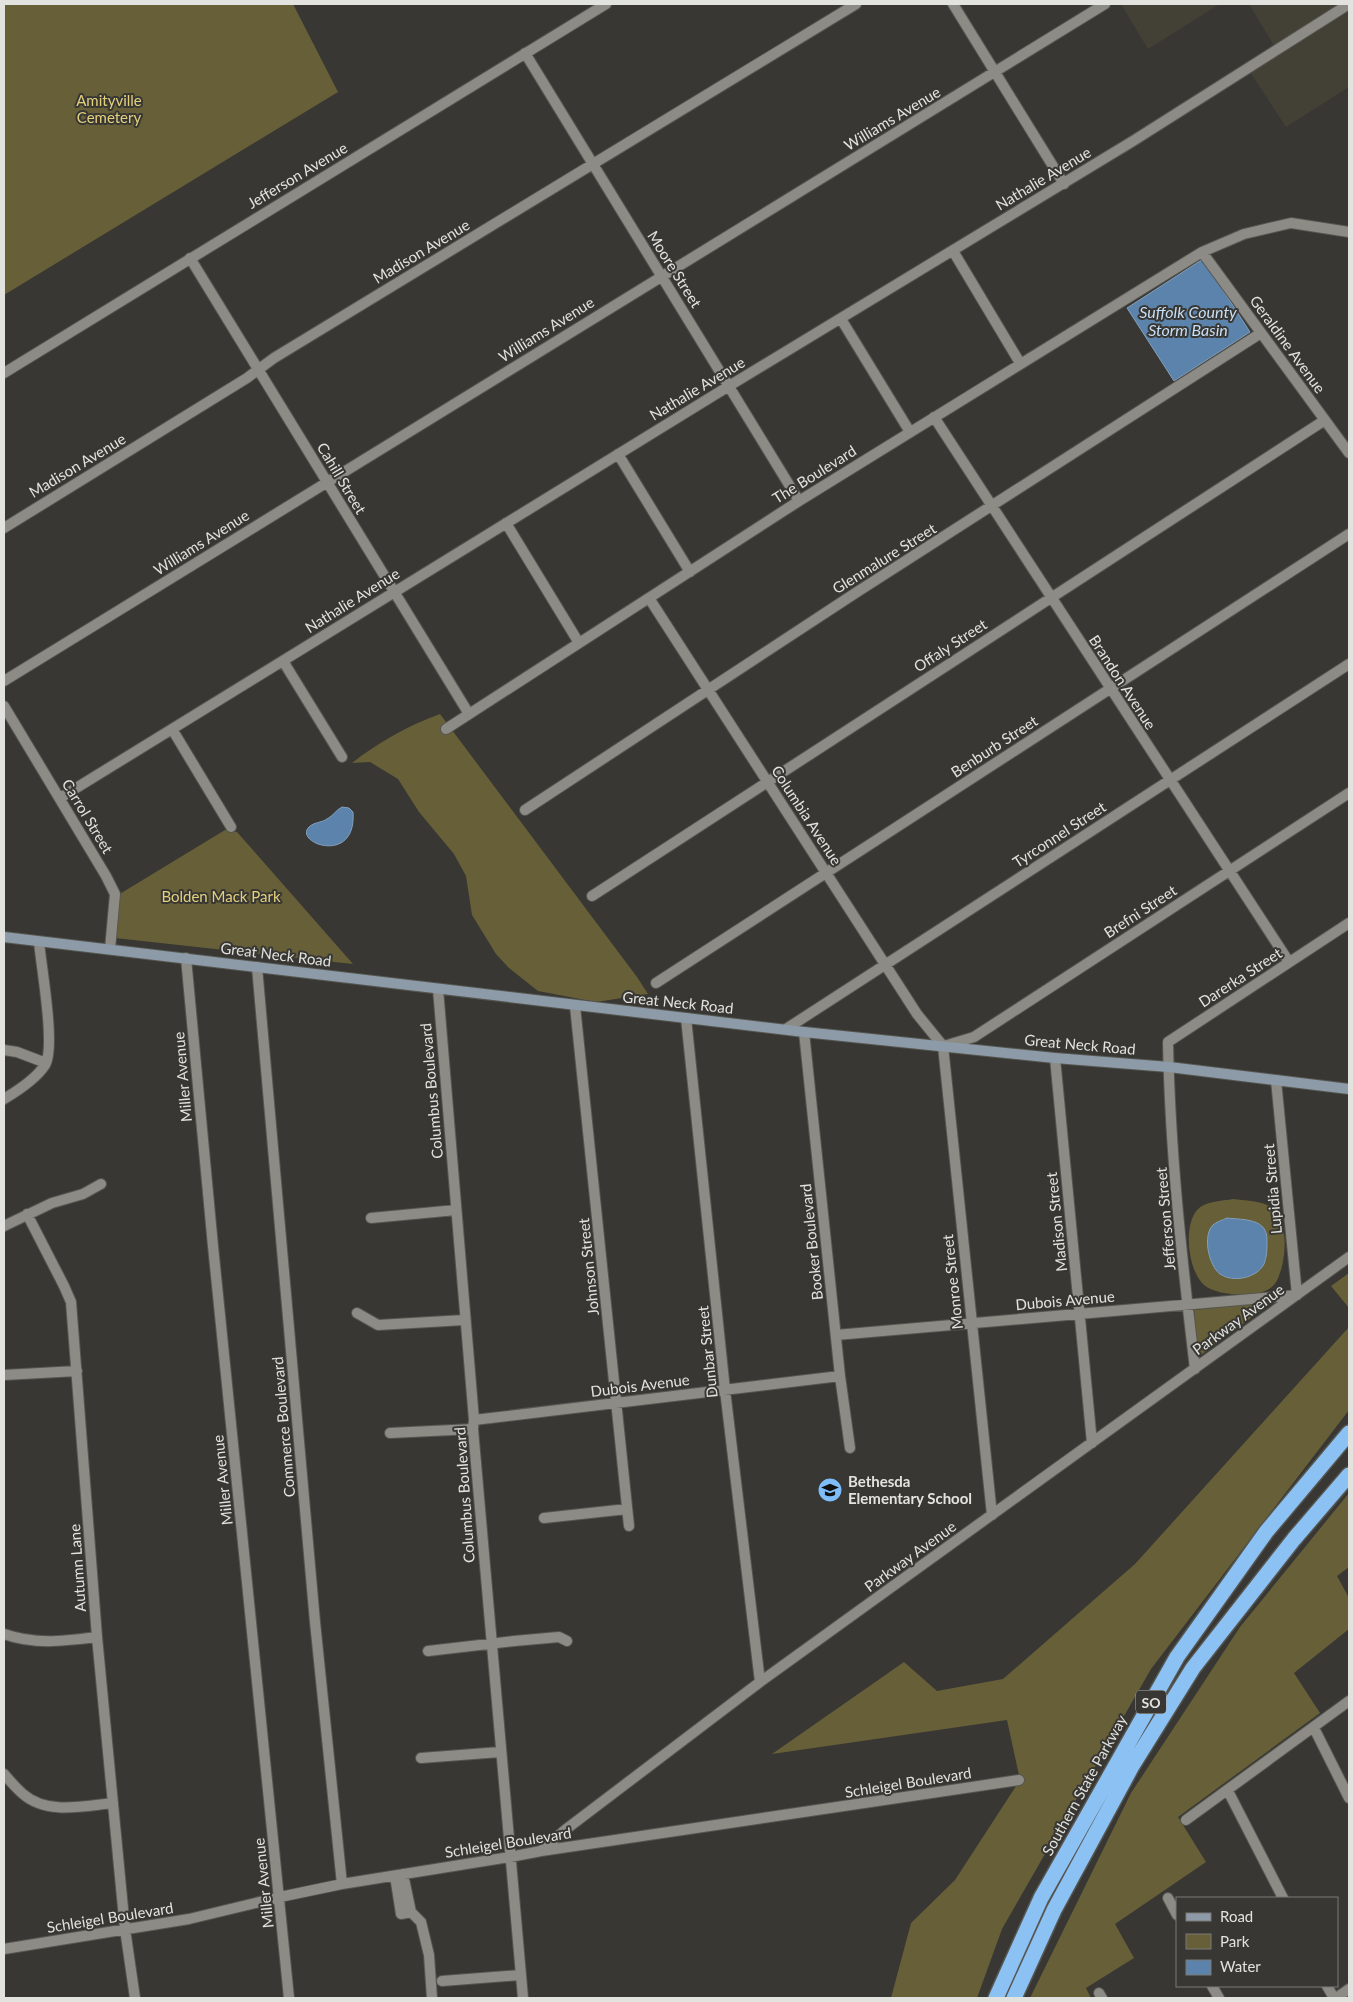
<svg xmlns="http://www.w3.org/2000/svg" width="1353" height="2002" viewBox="0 0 1353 2002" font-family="Lato,sans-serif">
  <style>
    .built { fill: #434136 }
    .green { fill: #675f38 }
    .water { fill: #5b83ab; stroke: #84a0bb }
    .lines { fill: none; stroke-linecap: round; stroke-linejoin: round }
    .minor-casing { stroke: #565651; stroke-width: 12 }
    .secondary-casing { stroke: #565651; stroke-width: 12 }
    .motorway-casing { stroke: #565651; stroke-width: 18 }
    .minor { stroke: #8c8b86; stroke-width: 10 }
    .secondary { stroke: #8c9ba7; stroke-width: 10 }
    .motorway { stroke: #8cc1f4; stroke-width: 15 }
    .labels { text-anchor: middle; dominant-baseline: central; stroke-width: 4; stroke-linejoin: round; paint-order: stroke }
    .shield { fill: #383733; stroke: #afafab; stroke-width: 1 }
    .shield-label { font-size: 14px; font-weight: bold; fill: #e2e2df }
    .park-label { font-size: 15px; fill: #e3d17e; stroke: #383733 }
    .street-label { font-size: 15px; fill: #e2e2df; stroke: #383733 }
    .poi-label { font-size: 15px; font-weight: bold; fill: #e2e2df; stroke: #383733; text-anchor: start }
    .water-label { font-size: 16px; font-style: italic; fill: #c7dff7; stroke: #383733 }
  </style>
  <rect width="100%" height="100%" fill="#383733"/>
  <!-- built -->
  <path class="built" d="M1121,4H1220L1148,49Z
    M1249,4H1349V87L1286,127L1250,72L1279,54Z"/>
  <!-- green -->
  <path class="green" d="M4,4H293L338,92L4,295Z
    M440,714L637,977L648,994L596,1002L538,991L509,968L496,954L472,915L466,876L454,854L419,812L398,779L370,762L352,763C379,742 407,726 440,714Z
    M225,830L237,832L353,964L115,938L118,895Z
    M1233,1199C1244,1201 1264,1200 1273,1209C1288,1222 1286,1253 1281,1270C1278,1278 1277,1284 1269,1289C1255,1298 1217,1296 1204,1285C1188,1270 1183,1227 1197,1210C1205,1201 1222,1201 1233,1199Z
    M1349,1273V1308L1331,1286Z
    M1272,1302L1197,1358L1194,1310Z
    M1349,1327V1410L1151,1669L1002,1929L977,1998H891L911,1923L955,1880L1020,1780L1007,1720L772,1754L904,1662L937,1691L1003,1679L1135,1564Z
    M1349,1493V1567L1337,1576L1349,1598V1629L1294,1673L1320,1713L1178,1817L1206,1862L1115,1924L1134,1958L1086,1988L1091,1998H1030L1131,1793L1240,1627Z"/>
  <!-- water -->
  <path class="water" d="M1203,259L1250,332L1174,381L1127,308Z
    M342,807L349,808L353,812C357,866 293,843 309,827C314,822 321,823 327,819C333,816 336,810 342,807Z
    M1227,1218C1244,1220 1268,1218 1267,1241C1267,1250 1267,1256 1264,1264C1257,1278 1233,1283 1220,1274C1209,1266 1202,1236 1213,1225C1216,1222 1223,1220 1227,1218Z"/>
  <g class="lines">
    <defs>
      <path id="minor" d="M953,4L1064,184
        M525,53L799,501
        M953,251L1020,363
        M1202,252L1349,453
        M190,258L469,714
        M841,319L910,432
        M4,373L606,4
        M934,417L1289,962
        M618,454L690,572
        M506,523L579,643
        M4,528L247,378L274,358L856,4
        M649,598L917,1014L943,1046
        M283,661L342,757
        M4,681L1105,4
        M4,706L106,876L115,894L110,949
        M172,729L231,827
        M446,729L799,501L1202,252L1244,234L1291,223L1349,232
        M60,798L729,386L1133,141L1349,4
        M525,810L857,592L1261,333
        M592,896L1325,420
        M186,958L213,1246L289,1998
        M257,967L315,1622L342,1884
        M656,983L1349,534
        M438,989L474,1420L473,1429L523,1998
        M575,1006L629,1526
        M686,1018L725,1390L760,1682
        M786,1029L1349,664
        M804,1032L840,1376L850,1448
        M943,1046L992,1515
        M944,1046L974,1037L1349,793
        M4,1050L17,1052L46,1063
        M1055,1058L1092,1443
        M4,1099C19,1090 36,1079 45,1065C56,1048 41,965 39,942
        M27,1214L64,1286L71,1302L97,1637L125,1929L135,1998
        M371,1218L456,1210
        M4,1226L52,1203L83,1194L101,1184
        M357,1313L378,1325L464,1320
        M836,1335L1297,1295L1276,1080
        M1195,1369C1182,1260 1170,1151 1168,1042L1349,923
        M4,1375L77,1371
        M474,1420L840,1376
        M390,1433L473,1429
        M544,1518L627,1509
        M4,1634C35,1645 64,1641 97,1637
        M428,1651L514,1641L559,1637L567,1641
        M1314,1728L1349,1798
        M421,1758L500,1752
        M4,1774C10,1781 16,1788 23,1794C47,1815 83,1806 113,1803
        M1228,1791L1283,1898
        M1186,1820L1349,1701
        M541,1851L565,1830L760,1682L1349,1257
        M403,1874L411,1912L421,1922L429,1955L432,1998
        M395,1876L401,1914L411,1912
        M1168,1898L1177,1915
        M4,1949L189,1919L280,1897L342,1884L510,1857L541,1851L1019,1780
        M442,1981L521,1975
        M1212,1986L1219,1998
        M1327,1986L1334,1998
        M1099,1993L1102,1998
        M1336,1998L1349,1989"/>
      <path id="secondary" d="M4,937L804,1032L1055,1058L1169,1067L1349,1089"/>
      <path id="motorway" d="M996,1998L1041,1898L1177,1657L1266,1532L1349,1433
        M1014,1998L1054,1910L1132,1766L1193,1668L1294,1539L1349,1475"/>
    </defs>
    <!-- minor casing -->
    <use href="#minor" class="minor-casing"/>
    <!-- secondary casing -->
    <use href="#secondary" class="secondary-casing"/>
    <!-- motorway casing -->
    <use href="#motorway" class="motorway-casing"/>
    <!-- minor -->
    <use href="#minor" class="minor"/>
    <!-- secondary -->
    <use href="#secondary" class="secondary"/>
    <!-- motorway -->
    <use href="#motorway" class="motorway"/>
  </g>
  <!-- icons -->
  <defs>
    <symbol id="school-disc" viewBox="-11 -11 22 22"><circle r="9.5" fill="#7fbdfa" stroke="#383733"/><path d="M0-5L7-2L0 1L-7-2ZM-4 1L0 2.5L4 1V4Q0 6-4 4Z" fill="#111"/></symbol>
  </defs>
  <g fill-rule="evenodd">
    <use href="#school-disc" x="816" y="1476" width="28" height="28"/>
  </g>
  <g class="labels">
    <!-- shield labels -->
    <rect class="shield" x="1136" y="1690.5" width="30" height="23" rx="4"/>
    <g class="shield-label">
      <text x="1151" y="1702">SO</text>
    </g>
    <!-- park labels -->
    <g class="park-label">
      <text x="109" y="100">Amityville<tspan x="109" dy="17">Cemetery</tspan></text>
      <text x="221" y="896">Bolden Mack Park</text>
    </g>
    <!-- street labels -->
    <g class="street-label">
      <text transform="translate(892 118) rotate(-31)">Williams Avenue</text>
      <text transform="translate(297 175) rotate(-31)">Jefferson Avenue</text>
      <text transform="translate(1043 178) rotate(-31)">Nathalie Avenue</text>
      <text transform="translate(421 251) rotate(-31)">Madison Avenue</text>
      <text transform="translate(675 269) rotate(58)">Moore Street</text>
      <text transform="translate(546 329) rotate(-32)">Williams Avenue</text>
      <text transform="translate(1288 344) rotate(54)">Geraldine Avenue</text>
      <text transform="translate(697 388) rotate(-31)">Nathalie Avenue</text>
      <text transform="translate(77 465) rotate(-31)">Madison Avenue</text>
      <text transform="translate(814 474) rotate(-32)">The Boulevard</text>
      <text transform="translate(342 478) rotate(59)">Cahill Street</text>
      <text transform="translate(201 542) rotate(-32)">Williams Avenue</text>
      <text transform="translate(884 558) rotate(-32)">Glenmalure Street</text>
      <text transform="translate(352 600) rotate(-32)">Nathalie Avenue</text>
      <text transform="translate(950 645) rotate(-33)">Offaly Street</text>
      <text transform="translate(1123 682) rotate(57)">Brandon Avenue</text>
      <text transform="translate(994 746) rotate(-33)">Benburb Street</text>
      <text transform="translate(807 815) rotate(57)">Columbia Avenue</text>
      <text transform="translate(88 816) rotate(59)">Carrol Street</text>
      <text transform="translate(1059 834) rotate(-33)">Tyrconnel Street</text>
      <text transform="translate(1140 911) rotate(-33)">Brefni Street</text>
      <text transform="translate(276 954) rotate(7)">Great Neck Road</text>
      <text transform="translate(1240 977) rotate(-33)">Darerka Street</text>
      <text transform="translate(678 1002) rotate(6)">Great Neck Road</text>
      <text transform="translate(1080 1044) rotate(5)">Great Neck Road</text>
      <text transform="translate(182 1077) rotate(-95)">Miller Avenue</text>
      <text transform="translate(431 1091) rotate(-95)">Columbus Boulevard</text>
      <text transform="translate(1272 1189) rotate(-95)">Lupidia Street</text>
      <text transform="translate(1165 1219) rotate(-95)">Jefferson Street</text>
      <text transform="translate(1056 1222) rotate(-96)">Madison Street</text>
      <text transform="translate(811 1242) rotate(-96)">Booker Boulevard</text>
      <text transform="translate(588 1267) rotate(-96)">Johnson Street</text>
      <text transform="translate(952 1282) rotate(-96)">Monroe Street</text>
      <text transform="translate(1065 1300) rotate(-5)">Dubois Avenue</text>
      <text transform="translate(1238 1319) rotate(-36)">Parkway Avenue</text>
      <text transform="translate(707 1352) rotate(-96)">Dunbar Street</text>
      <text transform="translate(640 1385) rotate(-7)">Dubois Avenue</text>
      <text transform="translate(283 1427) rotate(-95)">Commerce Boulevard</text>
      <text transform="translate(222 1480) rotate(-96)">Miller Avenue</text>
      <text transform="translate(464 1495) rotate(-94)">Columbus Boulevard</text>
      <text transform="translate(910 1556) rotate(-36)">Parkway Avenue</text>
      <text transform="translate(77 1568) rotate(-94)">Autumn Lane</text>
      <text transform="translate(908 1782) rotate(-9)">Schleigel Boulevard</text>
      <text transform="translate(1084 1785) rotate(-61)">Southern State Parkway</text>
      <text transform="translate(508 1842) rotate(-9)">Schleigel Boulevard</text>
      <text transform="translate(263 1883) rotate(-96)">Miller Avenue</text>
      <text transform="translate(110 1917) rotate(-9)">Schleigel Boulevard</text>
    </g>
    <!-- poi labels -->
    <g class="poi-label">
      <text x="848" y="1481">Bethesda<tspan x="848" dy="17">Elementary School</tspan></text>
    </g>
    <!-- water labels -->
    <g class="water-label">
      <text x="1188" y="311">Suffolk County<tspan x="1188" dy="18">Storm Basin</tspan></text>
    </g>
  </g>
  <!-- border -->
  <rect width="1353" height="2002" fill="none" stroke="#e2e2df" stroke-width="10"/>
  <!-- legend -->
  <rect x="1176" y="1897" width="162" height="90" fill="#383733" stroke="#7c7b78"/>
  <rect x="1186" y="1913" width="25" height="8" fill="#8c9ba7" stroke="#7c7b78"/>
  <text x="1220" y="1922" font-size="15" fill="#e2e2df">Road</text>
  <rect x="1186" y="1934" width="25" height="15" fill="#675f38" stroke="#7c7b78"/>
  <text x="1220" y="1947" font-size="15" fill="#e2e2df">Park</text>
  <rect x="1186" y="1960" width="25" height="15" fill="#5b83ab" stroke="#7c7b78"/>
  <text x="1220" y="1972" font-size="15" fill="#e2e2df">Water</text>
</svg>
